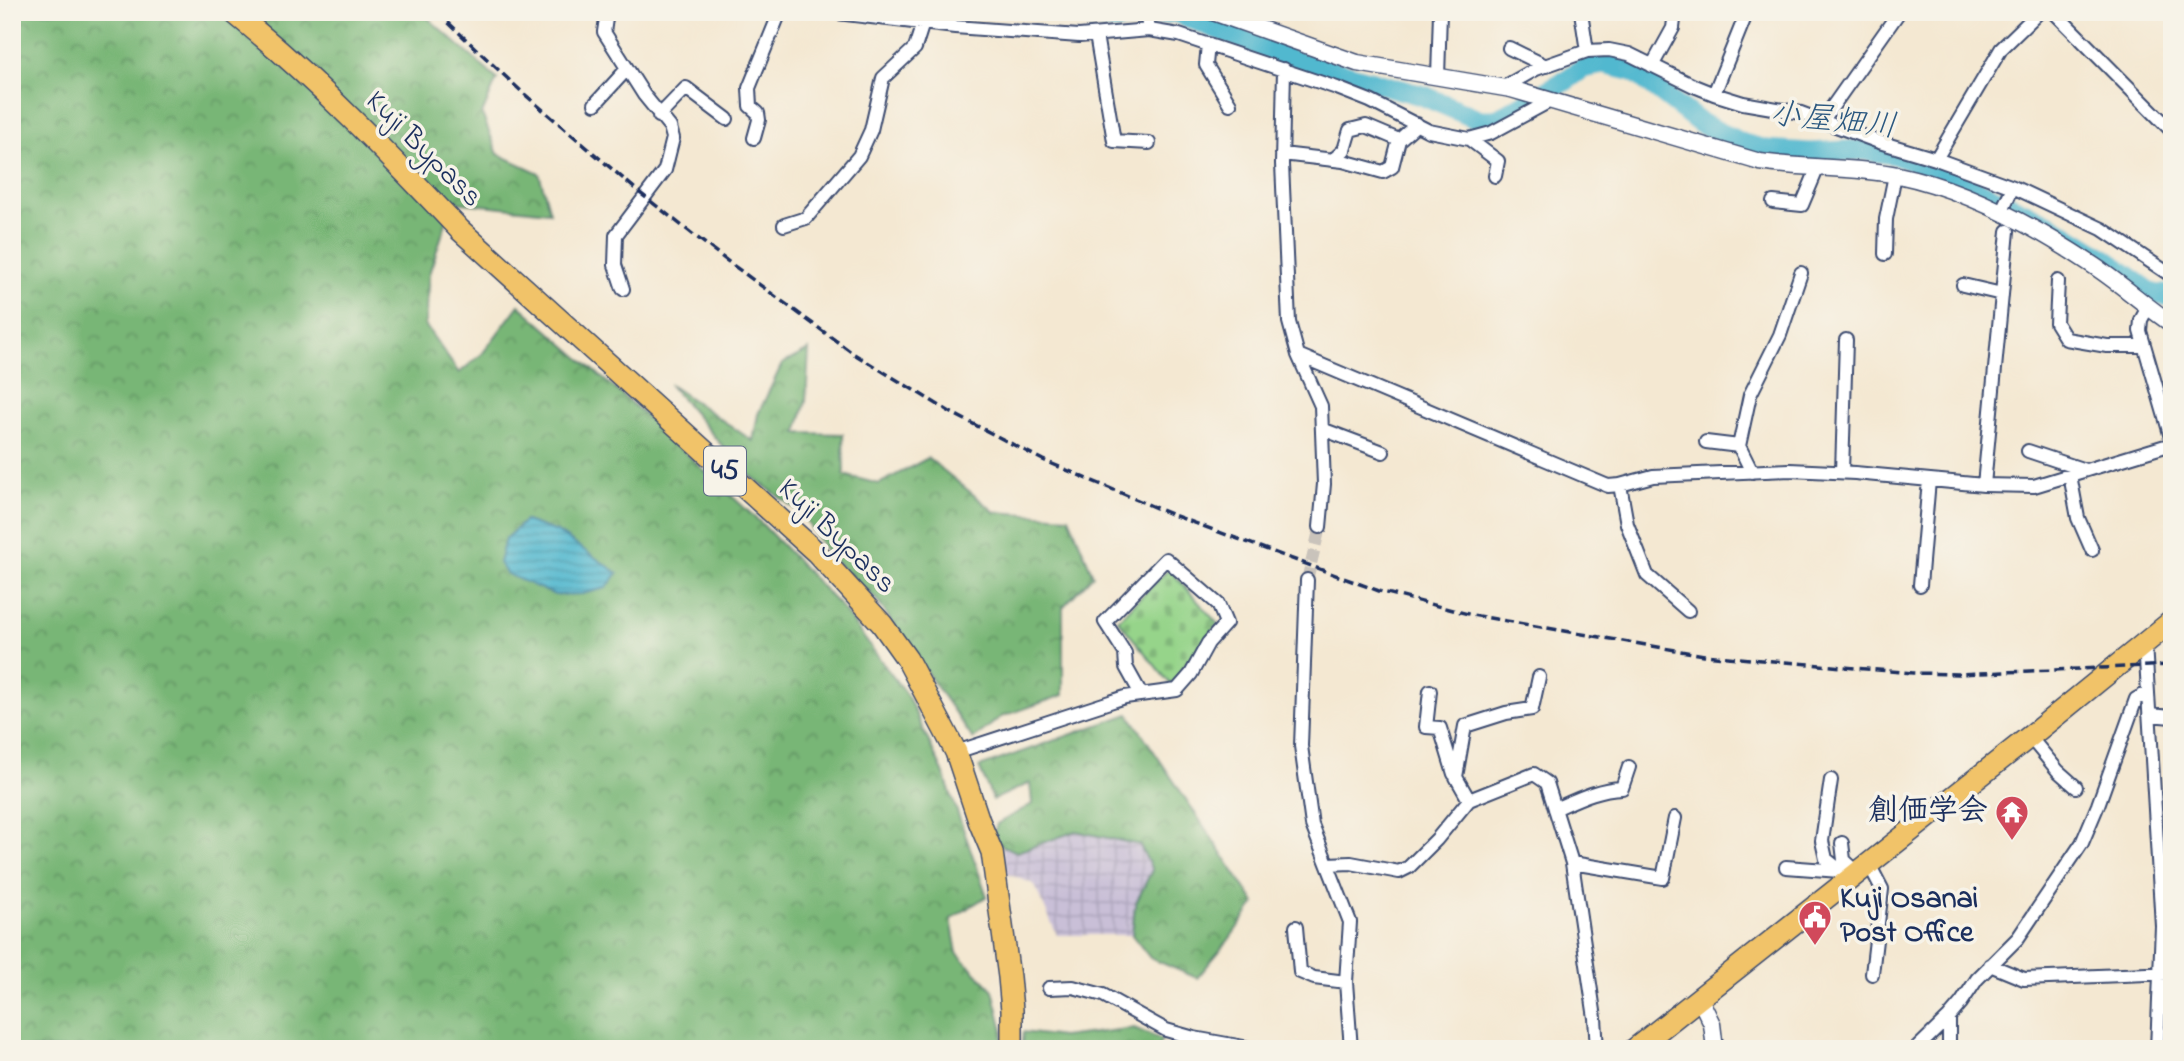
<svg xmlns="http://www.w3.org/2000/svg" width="2184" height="1061" viewBox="0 0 2184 1061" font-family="'Indie Flower','Klee One',sans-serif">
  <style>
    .industrial { fill: url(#industrial-grid) }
    .forest { fill: url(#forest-crowns); stroke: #4a726a; stroke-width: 2; fill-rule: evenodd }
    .cemetery { fill: url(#cemetery-stones); stroke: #588274; stroke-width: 2 }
    .water { fill: url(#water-rules); stroke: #367496; stroke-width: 2 }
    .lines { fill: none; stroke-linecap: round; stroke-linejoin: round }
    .river { stroke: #51b8cf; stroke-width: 21 }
    .minor-tunnel { stroke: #c9c3bb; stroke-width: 12; stroke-dasharray: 12 6; stroke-linecap: butt }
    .minor-casing { stroke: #3c4b6f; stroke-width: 16 }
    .tertiary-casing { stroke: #3c4b6f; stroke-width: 19 }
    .trunk-casing { stroke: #3c4b6f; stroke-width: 24 }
    .minor { stroke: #fff; stroke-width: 12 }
    .tertiary { stroke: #fff; stroke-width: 16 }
    .trunk { stroke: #f1c369; stroke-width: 21 }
    .rail { stroke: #1b2f5e; stroke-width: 3.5; stroke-dasharray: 10 5; stroke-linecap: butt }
    .labels { text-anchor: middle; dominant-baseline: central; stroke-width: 7; stroke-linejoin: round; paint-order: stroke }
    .shield { fill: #f7f3e8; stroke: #5d6a87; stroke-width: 2 }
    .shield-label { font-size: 28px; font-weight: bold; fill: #1b2f5e }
    .street-label { font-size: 30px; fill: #1b2f5e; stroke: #f7f3e8 }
    .poi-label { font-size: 30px; font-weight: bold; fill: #1b2f5e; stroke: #f7f3e8; text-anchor: end }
    .water-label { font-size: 32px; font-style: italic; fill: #2b5880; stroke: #f7f3e8 }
  </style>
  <defs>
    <pattern id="industrial-grid" width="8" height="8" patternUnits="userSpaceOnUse" patternTransform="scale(1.75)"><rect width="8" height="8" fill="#c9bfd7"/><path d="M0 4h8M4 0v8" fill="none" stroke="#aca4bb"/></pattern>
    <pattern id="forest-crowns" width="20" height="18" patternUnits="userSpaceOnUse" patternTransform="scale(1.75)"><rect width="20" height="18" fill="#78b676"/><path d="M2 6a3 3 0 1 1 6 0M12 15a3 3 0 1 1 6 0" fill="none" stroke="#629464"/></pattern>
    <pattern id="cemetery-stones" width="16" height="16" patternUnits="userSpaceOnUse" patternTransform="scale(1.75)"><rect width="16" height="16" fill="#96d48a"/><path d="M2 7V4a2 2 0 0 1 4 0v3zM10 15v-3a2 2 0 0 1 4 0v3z" fill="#81b67a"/></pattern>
    <pattern id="water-rules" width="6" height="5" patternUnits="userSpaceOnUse" patternTransform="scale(1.75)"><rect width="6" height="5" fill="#51b8cf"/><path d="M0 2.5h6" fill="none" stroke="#4296ab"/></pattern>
  </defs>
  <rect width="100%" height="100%" fill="#f7f3e8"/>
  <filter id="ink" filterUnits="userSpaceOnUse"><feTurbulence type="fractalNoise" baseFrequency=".0143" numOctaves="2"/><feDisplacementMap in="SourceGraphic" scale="14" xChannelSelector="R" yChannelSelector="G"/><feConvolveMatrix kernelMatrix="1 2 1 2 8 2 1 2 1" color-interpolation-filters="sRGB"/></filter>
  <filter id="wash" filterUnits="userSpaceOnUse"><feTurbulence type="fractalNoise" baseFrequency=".00686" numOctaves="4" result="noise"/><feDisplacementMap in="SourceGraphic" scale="28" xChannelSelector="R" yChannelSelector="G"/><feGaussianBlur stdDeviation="1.57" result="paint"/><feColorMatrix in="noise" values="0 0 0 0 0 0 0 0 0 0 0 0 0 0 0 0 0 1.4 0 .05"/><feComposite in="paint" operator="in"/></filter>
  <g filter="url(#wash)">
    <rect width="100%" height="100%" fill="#f4e8d2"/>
    <!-- industrial -->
    <path class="industrial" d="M1076,831L1140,845L1152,870L1135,905L1132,935H1057L1034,884L1008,874L1002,846L1017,852Z"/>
    <!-- forest -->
    <path class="forest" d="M12,12H421L497,79L482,114L498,154L539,173L550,212L453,202L429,274L425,325L459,373L482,354L519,305L638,409L762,524L841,607L908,697L943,772L987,896L951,919L957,953L993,990L1003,1030L1001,1049H12ZM525,521L557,532L617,574L555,595L535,585L505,539Z
      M809,350L806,401L797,433L843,434L844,475L879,484L928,458L995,512L1069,517L1093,575L1063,607V695L1001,717L973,739L876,599L829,556L802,514L743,470L669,384L753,441L758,414L782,364Z
      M1129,714L1255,903L1228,941L1197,978L1150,958L1132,935L1135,905L1152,870L1140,845L1076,831L1017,852L991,841L997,824L1032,804L1030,783L993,800L979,767Z
      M1134,1028L1162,1040L1157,1049H1021L1023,1032L1062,1037Z"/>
    <!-- cemetery -->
    <path class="cemetery" d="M1169,569L1218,624L1191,656L1171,685L1118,620Z"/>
    <!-- water -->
    <path class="water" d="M525,521L557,532L618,573L606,588L582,594L555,595L507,574L499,563L505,539Z"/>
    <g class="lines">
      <!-- river -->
      <path class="river" d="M1066,12L1114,20L1174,12
        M1175,12L1290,59L1424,96L1480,120H1495L1565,81L1583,68L1604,64L1634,71L1700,123L1743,144L1766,150L1810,153L1862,150L1893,154L1933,169L2052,226L2099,255L2153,294L2172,296"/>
    </g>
  </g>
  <g filter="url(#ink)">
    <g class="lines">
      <!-- minor-tunnel -->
      <path class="minor-tunnel" d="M1307,580L1320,527"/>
      <defs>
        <path id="minor" d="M607,12L604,32L644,95L670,127L673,138L665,170L616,235L615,265L623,289
          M829,12L955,27L1079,36L1149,30L1179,35L1337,88L1370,101L1429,131L1469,139L1491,133L1552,100
          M1146,12L1149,30
          M1581,12L1587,51
          M2054,12L2172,131
          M1096,35L1114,141L1149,143
          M1208,44L1206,65L1230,104
          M1509,48L1546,66
          M1652,66L1673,28L1675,12
          M1284,69L1282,164L1289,322L1298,355L1321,406L1324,484L1320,527
          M1438,77L1440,12
          M1504,87L1536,69L1587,51L1609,50L1629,54L1694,86L1714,94L1743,103L1801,113L1876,141L1936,159L2013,187L2102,229L2172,276
          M1714,94L1747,12
          M595,104L627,69
          M659,116L686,88L727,119
          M1823,120L1899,12
          M754,138L759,120L758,113L750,106L749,88L780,12
          M1469,139L1498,161L1495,176
          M1282,154L1343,161L1383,172L1392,167L1399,140L1417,124
          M1936,159L2001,49L2039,12
          M1333,160L1344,150L1350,130L1366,126L1399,140
          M1773,202L1802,205L1818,167
          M2001,212L2013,187
          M784,225L806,218L859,156L871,130L883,78L915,48L923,23
          M1885,254L1886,219L1895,175
          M2058,281L2056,323L2066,339L2107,346H2144
          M1963,285L2002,294
          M2148,307L2141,320L2140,331L2172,441
          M1298,355L1608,486L1620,485L1653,476L1790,470L1855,473L1984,485L2034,486L2172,444
          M1322,429L1383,452
          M1706,442L1739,446
          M2028,451L2085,470
          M1752,472L1739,446L1750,395L1780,335L1801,273
          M1842,472L1846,340
          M2070,475L2078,518L2092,550
          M1620,485L1627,524L1647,575L1688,611
          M1984,485L2008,231
          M1307,580L1301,746L1312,825L1350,922L1346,982L1351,1049
          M1920,585L1929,480
          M2145,643L2162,926L2157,1049
          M1430,691L1426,727L1440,728L1454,774
          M2149,715L2172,717
          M2030,737L2058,771L2076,787
          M956,752L1125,697L1177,690L1191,674L1208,643L1226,623L1218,604L1166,559L1105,622L1125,653L1126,667L1141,694
          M1831,780L1822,841L1826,859L1841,871
          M1469,800L1456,777L1465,726L1506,713L1532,709L1539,677
          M1555,809C1578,799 1597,789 1622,788L1629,767
          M1842,843L1844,860L1858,873
          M1572,863L1663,878L1675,818
          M1328,864L1351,863L1399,872L1409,867L1437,839L1469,800L1534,774L1547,783L1572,863L1595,1018L1597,1049
          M1869,864L1882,889L1872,974
          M1786,867L1840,871
          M1296,927L1300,972L1314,978L1346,982
          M1990,965L2024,979L2172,973
          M1049,988L1073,987L1103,995L1166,1030L1194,1038L1255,1049
          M1949,1017V1049
          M1916,1049L1949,1017L1961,1003L1977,979L2018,938L2082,843L2098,805L2136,699L2147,693"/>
        <path id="tertiary" d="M1213,12L1357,63L1511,89L1760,162C1806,169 1852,166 1898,175C1965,189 2034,226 2091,264C2119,282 2144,305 2172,324
          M1699,997L1712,1024L1715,1049"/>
        <path id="trunk" d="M233,12C315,78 388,154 460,230L816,552L882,624L907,659L956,752L979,821L992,852L1009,977L1012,1010V1049
          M1635,1049L2038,730L2172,621"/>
      </defs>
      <!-- minor casing -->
      <use href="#minor" class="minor-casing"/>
      <!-- tertiary casing -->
      <use href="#tertiary" class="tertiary-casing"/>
      <!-- trunk casing -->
      <use href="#trunk" class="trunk-casing"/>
      <!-- minor -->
      <use href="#minor" class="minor"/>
      <!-- tertiary -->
      <use href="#tertiary" class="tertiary"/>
      <!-- trunk -->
      <use href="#trunk" class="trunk"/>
      <!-- rail -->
      <path class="rail" d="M437,12L522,92L640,193L726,260L854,354L950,412L1043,460L1173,515L1379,591L1472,615L1704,655L1913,673L1957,674L2172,665"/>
    </g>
  </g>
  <!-- icons -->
  <defs>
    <symbol id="temple-pin" viewBox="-11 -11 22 30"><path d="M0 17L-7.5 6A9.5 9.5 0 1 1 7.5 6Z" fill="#d1495b" stroke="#f7f3e8"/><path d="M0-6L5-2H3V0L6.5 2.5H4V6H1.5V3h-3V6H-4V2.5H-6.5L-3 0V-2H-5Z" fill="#fff"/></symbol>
    <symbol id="civic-pin" viewBox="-11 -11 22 30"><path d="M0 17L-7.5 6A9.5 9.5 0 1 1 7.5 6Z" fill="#d1495b" stroke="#f7f3e8"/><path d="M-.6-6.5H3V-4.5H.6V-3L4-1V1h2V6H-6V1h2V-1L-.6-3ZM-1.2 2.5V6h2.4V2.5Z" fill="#fff"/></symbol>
  </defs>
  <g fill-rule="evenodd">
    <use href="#temple-pin" x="1993" y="793" width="38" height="52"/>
    <use href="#civic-pin" x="1796" y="898" width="38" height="52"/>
  </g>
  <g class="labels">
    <!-- shield labels -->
    <rect class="shield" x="704" y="446.5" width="42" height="49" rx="5"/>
    <g class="shield-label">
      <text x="725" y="471">45</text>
    </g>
    <!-- street labels -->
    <g class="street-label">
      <text transform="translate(423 150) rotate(45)">Kuji Bypass</text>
      <text transform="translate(836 537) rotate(44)">Kuji Bypass</text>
    </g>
    <!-- poi labels -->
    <g class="poi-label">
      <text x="1988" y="812">創価学会</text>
      <text x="1840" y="900" text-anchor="start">Kuji Osanai<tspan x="1840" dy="34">Post Office</tspan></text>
    </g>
    <!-- water labels -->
    <g class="water-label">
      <text transform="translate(1833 122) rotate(6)">小屋畑川</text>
    </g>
  </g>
  <!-- margin -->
  <rect width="2184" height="1061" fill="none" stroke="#f7f3e8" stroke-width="42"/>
</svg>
